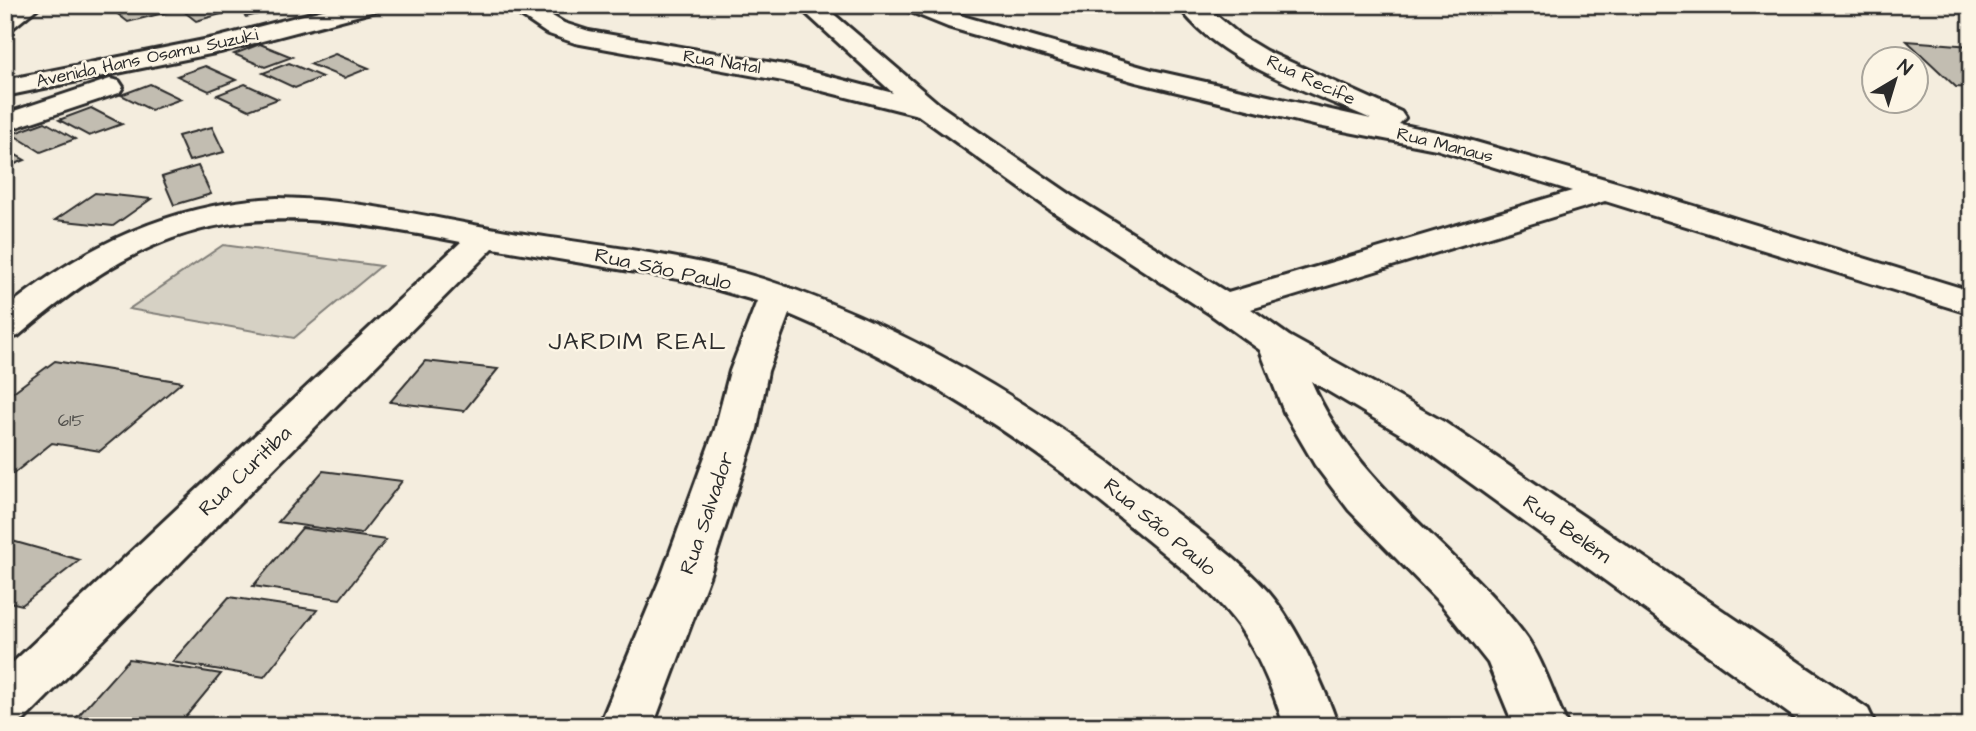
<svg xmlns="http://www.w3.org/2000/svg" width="1976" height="731" viewBox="0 0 1976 731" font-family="'Architects Daughter',sans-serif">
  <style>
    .green { fill: #d6d1c4; stroke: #807e78; stroke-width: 2 }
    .building { fill: #c2bdb1; stroke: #2b2b2b; stroke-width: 2 }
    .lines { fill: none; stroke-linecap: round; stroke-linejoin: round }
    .street-casing { stroke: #2b2b2b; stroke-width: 6 }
    .street { fill: #fcf5e5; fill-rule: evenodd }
    .labels { text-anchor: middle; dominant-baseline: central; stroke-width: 5; stroke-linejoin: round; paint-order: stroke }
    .far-street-label { font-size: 18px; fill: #2b2b2b; stroke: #fcf5e5 }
    .number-label { font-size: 18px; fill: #51504c }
    .street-label { font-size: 21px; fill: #2b2b2b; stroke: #fcf5e5 }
    .quarter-label { font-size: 24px; letter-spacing: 2px; fill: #2b2b2b; stroke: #fcf5e5 }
  </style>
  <rect width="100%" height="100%" fill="#f4edde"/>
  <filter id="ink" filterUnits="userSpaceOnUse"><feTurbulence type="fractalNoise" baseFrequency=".0143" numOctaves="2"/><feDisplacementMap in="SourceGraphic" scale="14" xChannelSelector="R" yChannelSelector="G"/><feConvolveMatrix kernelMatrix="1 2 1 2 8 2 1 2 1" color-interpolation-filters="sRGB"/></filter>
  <g filter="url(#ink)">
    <!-- green -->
    <path class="green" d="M223,245L381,266L294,338L129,309Z"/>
    <!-- building -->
    <path class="building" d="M139,5H162L171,11L128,22L115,12Z
      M224,5L232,11L196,21L177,6Z
      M234,5H281L284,8L246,17Z
      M1907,41L1971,46V88L1956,87Z
      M260,44L292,57L265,67L234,54Z
      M335,54L369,68L344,78L310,64Z
      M289,63L322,77L295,88L263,73Z
      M205,66L236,80L209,91L177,76Z
      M150,84L181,99L151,110L121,95Z
      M245,84L278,99L249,110L217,95Z
      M91,108L122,124L89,136L59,120Z
      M45,122L75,139L41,152L12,134Z
      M212,127L224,152L189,161L178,136Z
      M5,149L25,160L5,168Z
      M198,166L211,194L174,205L162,177Z
      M95,193L151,199L113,226L55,220Z
      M55,361L182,382L100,451L52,443L13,474L5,473V398Z
      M425,361L498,369L464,411L390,402Z
      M323,471L402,481L361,534L278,522Z
      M302,528L386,540L340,599L253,586Z
      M5,539L80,560L22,605L5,601Z
      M229,597L317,610L264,677L172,662Z
      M129,659L221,674L178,726H69Z"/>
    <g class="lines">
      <defs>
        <path id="street" d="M13,5H41L14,27L5,29V11Z
          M342,5H383L379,10L220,52L5,96V80L219,37Z
          M505,5H534L564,23L589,31L785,65L893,93L797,5H823L941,106L1074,197L1228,293L1572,191L1436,149L1318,126L1136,82L948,27L906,10L902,5H936L966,17L1152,70L1371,119C1310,91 1218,63 1178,5H1204L1241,36L1266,51L1401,112L1405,118L1399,124L1451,135L1619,183L1971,291V314L1605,201L1251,309L1289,336L1444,422L1868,709L1876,726H1806L1414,442L1311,381C1356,486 1456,545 1524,634C1543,659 1554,697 1568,726H1514L1488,663L1441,604L1349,510L1315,465L1284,412L1260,350L1210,314L1052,211L918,115L783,81L575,43L546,33Z
          M110,79L119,81L123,87L119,93L5,131V114Z
          M277,198C358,199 437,219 518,233C600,246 683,254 763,279C909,326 1044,410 1164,504C1200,532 1239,559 1269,593C1297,626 1324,685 1338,726H1284C1274,692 1258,654 1238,625C1212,590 1174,562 1141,535C1034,445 918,368 789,314L768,371L757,429L709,577L653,726H599L661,577L715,429L730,371L757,301L684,280L493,248L24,720L5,726V670L461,242C266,204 175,201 18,336L5,339V309C85,245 173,203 277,198Z"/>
      </defs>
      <!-- street casing -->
      <use href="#street" class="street-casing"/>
      <!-- street -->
      <use href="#street" class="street"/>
    </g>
  </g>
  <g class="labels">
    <!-- far-street labels -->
    <g class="far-street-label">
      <text transform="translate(147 58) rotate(-12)">Avenida Hans Osamu Suzuki</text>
      <text transform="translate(722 62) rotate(9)">Rua Natal</text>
      <text transform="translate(1311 80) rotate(25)">Rua Recife</text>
      <text transform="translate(1445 145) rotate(14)">Rua Manaus</text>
    </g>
    <!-- number labels -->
    <g class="number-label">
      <text x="71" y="420">615</text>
    </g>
    <!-- street labels -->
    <g class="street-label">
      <text transform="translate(663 269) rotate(12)">Rua São Paulo</text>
      <text transform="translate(245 471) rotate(-44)">Rua Curitiba</text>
      <text transform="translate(707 513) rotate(-71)">Rua Salvador</text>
      <text transform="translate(1160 527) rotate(40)">Rua São Paulo</text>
      <text transform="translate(1567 529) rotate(35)">Rua Belém</text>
    </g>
    <!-- quarter labels -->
    <g class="quarter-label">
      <text x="638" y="342">JARDIM REAL</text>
    </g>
  </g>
  <!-- margin -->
  <rect width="1976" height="731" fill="none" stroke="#fcf5e5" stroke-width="28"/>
  <rect x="14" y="14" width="1948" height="703" fill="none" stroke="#2b2b2b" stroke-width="2.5" filter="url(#ink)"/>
  <!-- north arrow -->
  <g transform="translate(1895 80) rotate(38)"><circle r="33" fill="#fcf5e5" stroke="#a8a49b" stroke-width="2"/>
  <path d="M0-5L12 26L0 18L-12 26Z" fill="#2b2b2b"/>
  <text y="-10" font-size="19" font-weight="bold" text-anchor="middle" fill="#2b2b2b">N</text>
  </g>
</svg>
